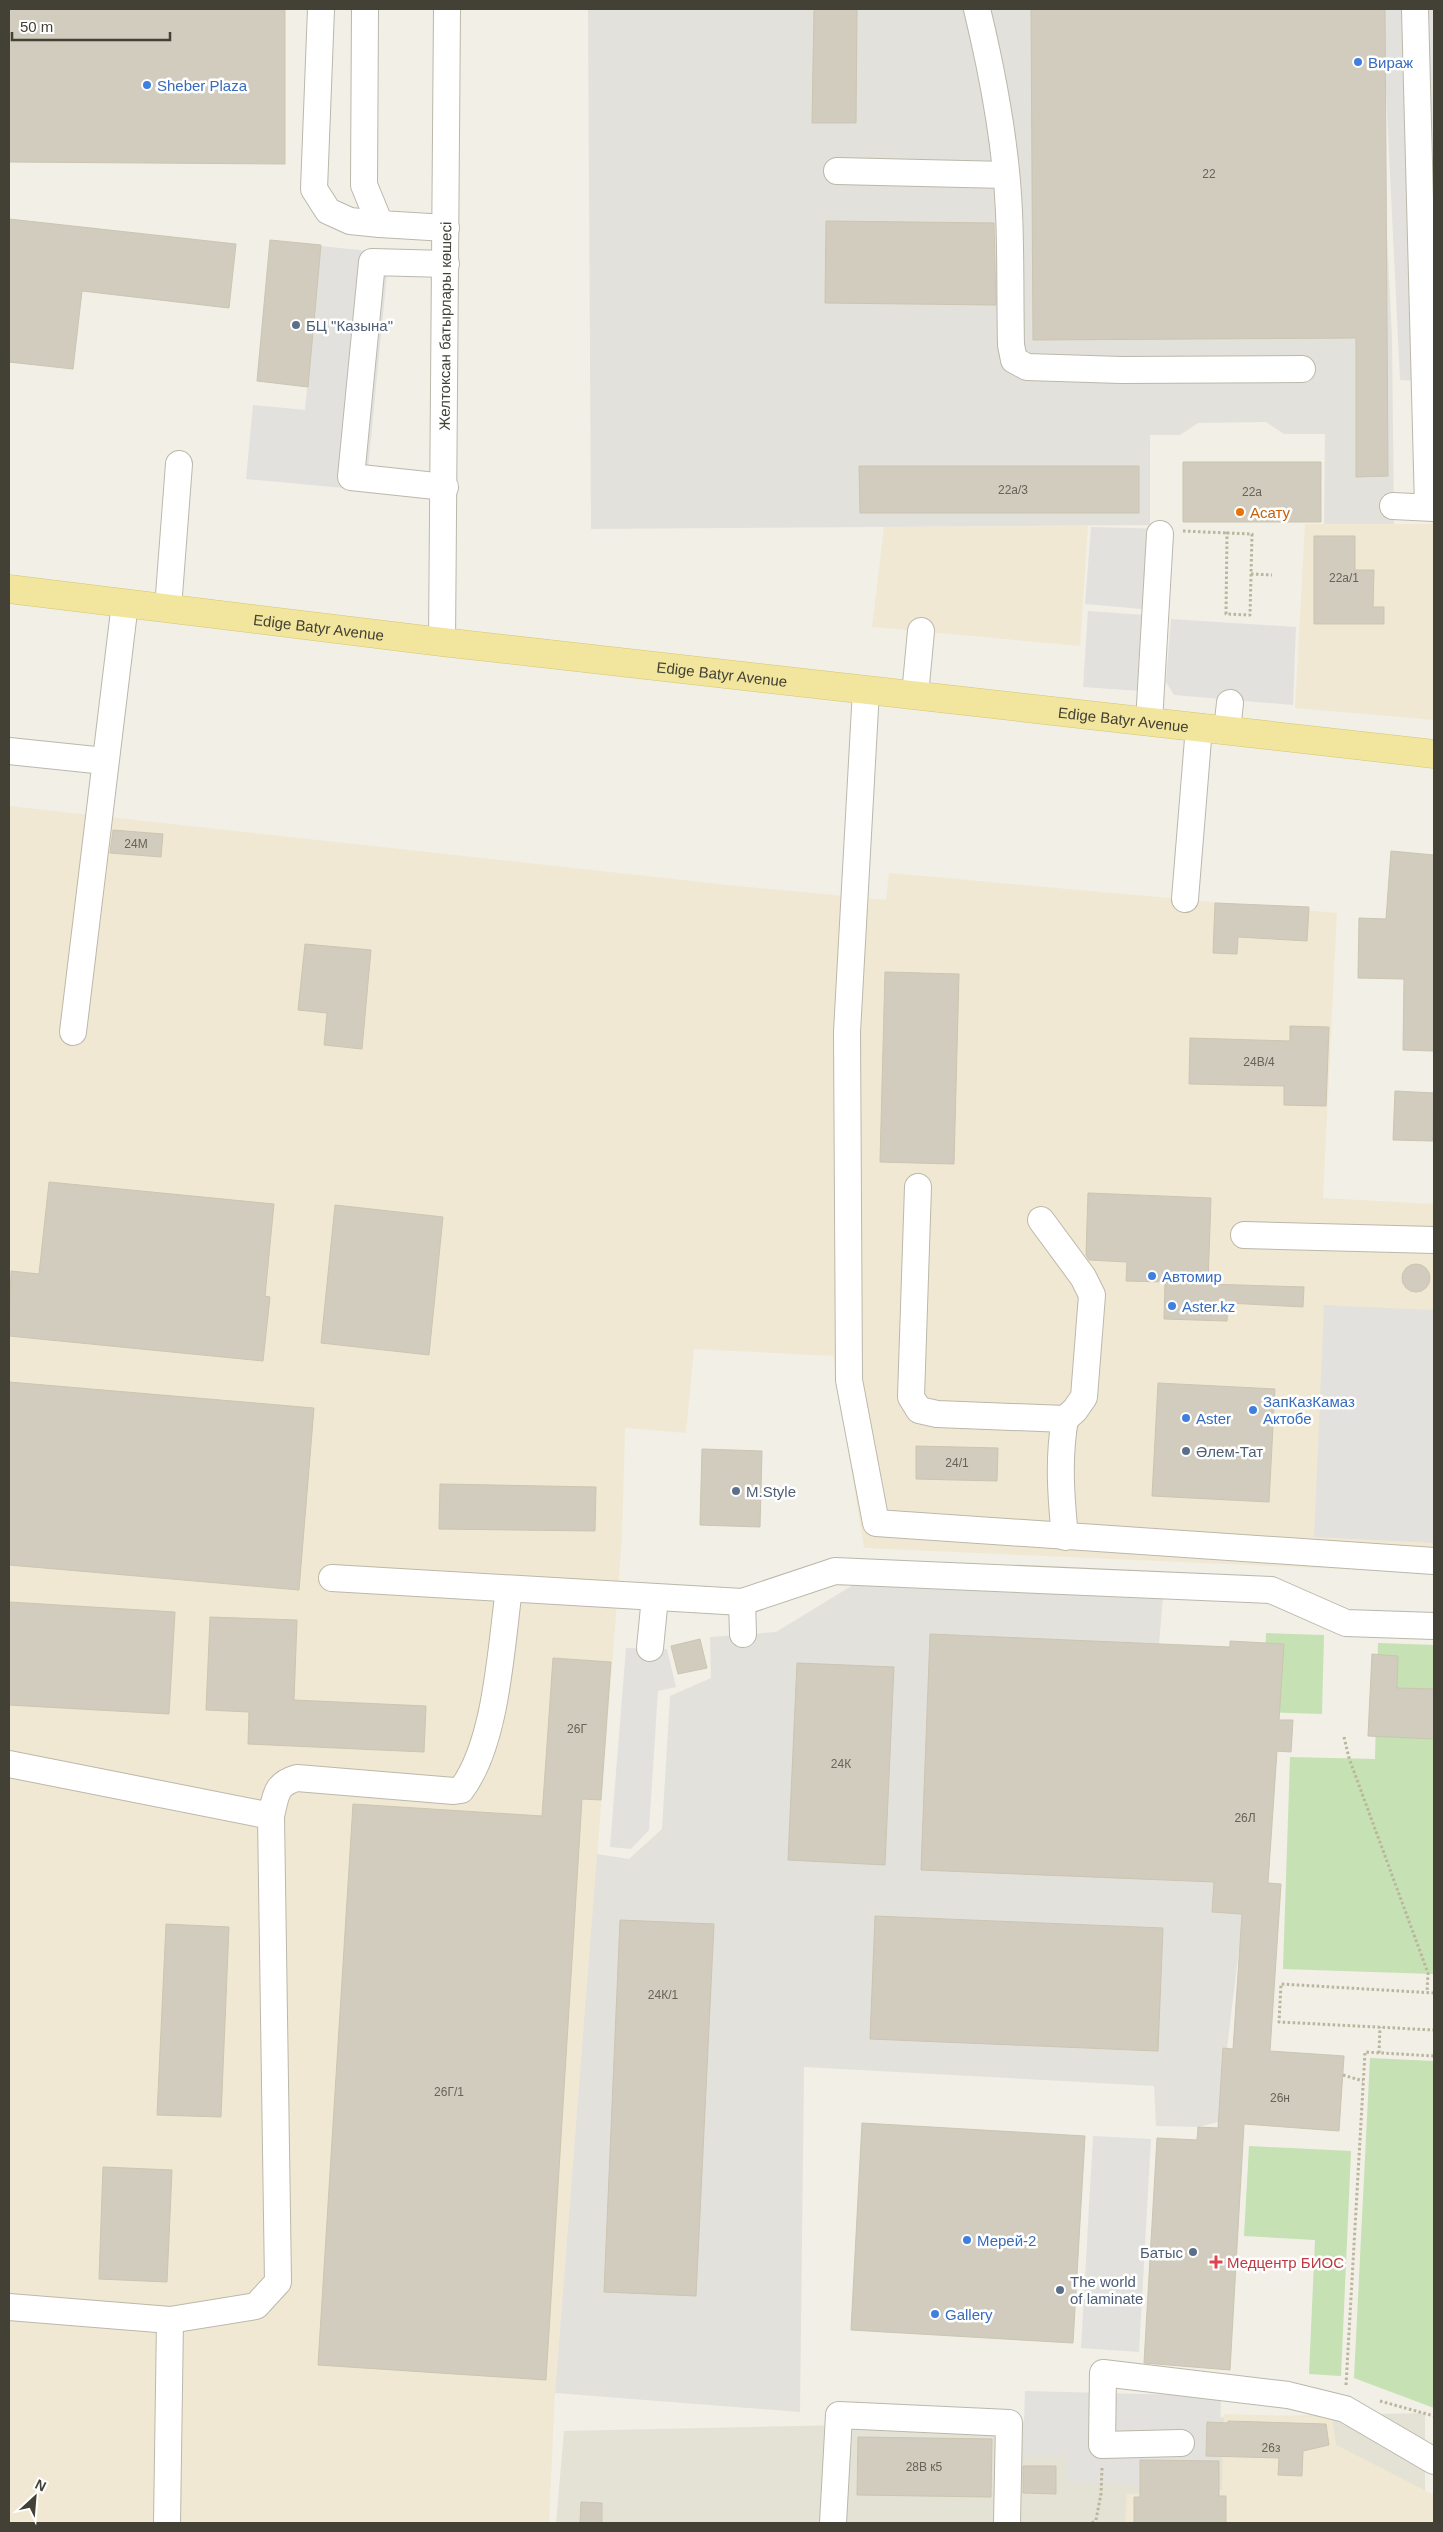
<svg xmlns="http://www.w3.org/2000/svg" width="1443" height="2532" viewBox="0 0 1443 2532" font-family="Arial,sans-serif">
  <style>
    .residential { fill: #e4e2d5 }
    .commercial { fill: #f1e8d3 }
    .industrial { fill: #e3e1db }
    .green { fill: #c6e1b3 }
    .parking { fill: #e2e1de }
    .building { fill: #d1ccbd; stroke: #cbc5b1 }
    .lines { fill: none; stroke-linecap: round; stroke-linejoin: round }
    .minor-casing { stroke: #bbb8aa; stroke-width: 28 }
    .major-casing { stroke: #d5c570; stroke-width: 29 }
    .path { stroke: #bbb59d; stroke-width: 3; stroke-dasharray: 2.5 2.5; stroke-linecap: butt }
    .minor { stroke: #fff; stroke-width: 26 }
    .major { stroke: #f2e69e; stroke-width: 28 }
    .shop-dot { fill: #3f7fe0; stroke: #fff; stroke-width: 2 }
    .service-dot { fill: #5c6f8a; stroke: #fff; stroke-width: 2 }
    .food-dot { fill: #e8710a; stroke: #fff; stroke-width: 2 }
    .health-dot { fill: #e0444e; stroke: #fff; stroke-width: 2 }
    .labels { text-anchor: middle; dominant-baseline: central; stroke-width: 5; stroke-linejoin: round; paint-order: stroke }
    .number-label { font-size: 12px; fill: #666358 }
    .shop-label { font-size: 15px; fill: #366cbe; stroke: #fff; text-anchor: start }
    .service-label { font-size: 15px; fill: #4e5e75; stroke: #fff; text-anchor: start }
    .street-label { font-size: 15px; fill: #434036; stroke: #fff }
    .food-label { font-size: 15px; fill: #c56008; stroke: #fff; text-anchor: start }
    .health-label { font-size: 15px; fill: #be3a42; stroke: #fff; text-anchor: start }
  </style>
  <rect width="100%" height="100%" fill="#f1efe6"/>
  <!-- residential -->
  <path class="residential" d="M1425,2413V2523H556L564,2431Z"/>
  <!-- commercial -->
  <path class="commercial" d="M1305,524H1434V720L1295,708Z
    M1088,526L1080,646L872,627L884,527Z
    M9,806L737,886L886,900L889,873L1337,913L1323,1198L1434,1204V1573L864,1548L833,1356L694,1349L686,1433L625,1428L622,1538L555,2393L549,2523H9Z
    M1224,2414L1332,2417L1336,2445L1434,2495V2523H1125L1127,2494L1222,2490Z"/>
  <!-- industrial -->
  <path class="industrial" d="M588,9H1376L1392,338L1394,524H1324L1325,434H1284L1266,422L1198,423L1180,435H1150V525L591,529Z
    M853,1585L1163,1598L1159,1644L1247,1884L1218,2122L1198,2127L1156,2126L1154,2086L804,2067L800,2412L555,2393L597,1854L629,1859L662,1829L670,1696L711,1678L710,1637L776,1632Z"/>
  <!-- green -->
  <path class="green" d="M1266,1633L1324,1635L1322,1714L1263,1712Z
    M1378,1643L1434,1645V1974L1283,1969L1290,1757L1375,1759Z
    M1370,2058L1434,2061V2408L1354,2378Z
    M1249,2146L1351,2151L1341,2376L1309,2374L1315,2240L1244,2236Z"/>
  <!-- parking -->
  <path class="parking" d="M1382,9H1434V382L1400,380Z
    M320,246L389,253L366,490L246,479L253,405L305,410Z
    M1091,527L1167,529L1164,611L1085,604Z
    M1088,611L1145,615L1140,691L1083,687Z
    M1171,619L1296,627L1293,705L1174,695L1166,682Z
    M1324,1305L1434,1310V1543L1314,1537Z
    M626,1648L667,1649L676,1687L658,1691L649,1830L631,1849L610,1847Z
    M1093,2136L1151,2139L1139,2352L1081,2348Z
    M1025,2391L1221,2396L1219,2487L1067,2482L1068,2456L1023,2455Z"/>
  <!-- building -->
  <path class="building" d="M9,9H285V164L9,162Z
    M814,9H857L856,123H812Z
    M1031,9H1385L1388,476L1356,477V338L1033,340Z
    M9,219L236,244L229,308L82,291L73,369L9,362Z
    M826,221L994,223L996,305L825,303Z
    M270,240L321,245L308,387L257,381Z
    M1183,462H1321V522H1183Z
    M859,466H1139V513H860Z
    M1314,536H1355V570H1374L1373,607H1384V624H1314Z
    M113,830L163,834L161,857L110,853Z
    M1391,851L1434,855V1051L1403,1050L1404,979L1358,978L1359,918L1386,919Z
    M1215,903L1309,907L1307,941L1238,937L1237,954L1213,953Z
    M305,944L371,950L362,1049L324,1045L327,1013L298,1010Z
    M885,972L959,974L954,1164L880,1162Z
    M1290,1026L1329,1027L1326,1106L1284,1105V1086L1189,1084L1190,1038L1290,1041Z
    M1395,1091L1434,1093L1433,1141L1393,1140Z
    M49,1182L274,1204L265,1296L270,1297L263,1361L9,1336L11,1271L39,1274Z
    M1088,1193L1211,1198L1208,1284L1304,1287L1303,1307L1228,1303L1227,1321L1164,1319L1165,1282L1126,1281L1127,1262L1089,1260L1086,1255Z
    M335,1205L443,1217L429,1355L321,1343Z
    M1402 1278a14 14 0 1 1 28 0a14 14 0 1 1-28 0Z
    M9,1382L314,1408L299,1590L9,1565Z
    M1158,1383L1275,1389L1269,1502L1152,1496Z
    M916,1446L998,1448L997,1481L916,1479Z
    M702,1449L762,1451L760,1527L700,1525Z
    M440,1484L596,1487L595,1531L439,1529Z
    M9,1602L175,1612L169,1714L9,1705Z
    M210,1617L297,1620L294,1700L426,1706L424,1752L248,1744L249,1712L206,1710Z
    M930,1634L1230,1647V1641L1284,1644L1279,1720H1293L1291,1752L1277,1751L1268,1883L1281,1884L1270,2051L1344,2056L1339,2131L1244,2124L1230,2370L1144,2363L1157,2138L1197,2140L1198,2127L1218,2128L1223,2048L1233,2049L1242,1914L1212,1912L1214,1882L921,1870Z
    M700,1639L707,1668L678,1674L671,1646Z
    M1372,1654L1398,1656L1397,1688L1434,1689V1739L1368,1736Z
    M553,1658L611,1662L601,1800L582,1799L546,2380L318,2365L353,1804L542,1816Z
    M797,1663L894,1667L885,1865L788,1860Z
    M875,1916L1163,1928L1158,2051L870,2039Z
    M620,1920L714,1924L696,2296L604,2292Z
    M166,1924L229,1927L221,2117L157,2115Z
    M862,2123L1085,2136L1073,2343L851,2330Z
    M103,2167L172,2170L167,2282L99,2279Z
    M1228,2421L1326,2424L1329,2445L1303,2451L1302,2476L1278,2475L1279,2458L1206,2456L1207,2422L1228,2423Z
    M858,2437L992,2439L991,2497L857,2495Z
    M1140,2460L1219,2461V2496H1226V2523H1134V2497H1140Z
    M1023,2466H1056V2494L1023,2493Z
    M581,2502L602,2503V2523H580Z"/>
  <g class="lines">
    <defs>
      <g id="minor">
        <path d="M321,9L314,189L328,211L350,221L380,224"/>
        <path d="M365,9L364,185L380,224L446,228"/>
        <path d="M977,9C993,75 1006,143 1009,212C1011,256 1010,301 1011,345L1014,360L1027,367L1121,370L1302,369"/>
        <path d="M1415,9L1428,507"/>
        <path d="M837,171L1006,175"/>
        <path d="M445,487L351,477L372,262L446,264"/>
        <path d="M1393,506L1434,508"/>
        <path d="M168,608L179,464"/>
        <path id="s1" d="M442,642L447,9"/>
        <path d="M866,690L847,1032L849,1380L876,1523L1434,1561"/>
        <path d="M915,695L921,631"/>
        <path d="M1149,722L1160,534"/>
        <path d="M1227,730L1230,703"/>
        <path d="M9,751L105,761"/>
        <path d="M1185,899L1199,727"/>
        <path d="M73,1032L125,603"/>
        <path d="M918,1187L911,1397L919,1410L937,1414L1065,1419C1058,1459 1061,1497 1065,1537"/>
        <path d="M1041,1220L1083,1277L1092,1295L1084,1397L1075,1410L1065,1419"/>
        <path d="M1244,1235L1434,1240"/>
        <path d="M332,1578L742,1602L835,1571L1271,1590L1346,1623L1434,1626"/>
        <path d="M742,1602L743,1634"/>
        <path d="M650,1648L655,1597"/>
        <path d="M9,1764L271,1816L278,2282L256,2306L170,2320L9,2307"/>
        <path d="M271,1816C276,1796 275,1784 297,1778L454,1791L461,1790C497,1743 501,1646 509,1589"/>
        <path d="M1181,2443L1102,2445L1103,2373L1288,2395L1345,2409L1434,2461"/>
        <path d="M167,2523L170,2320"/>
        <path d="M833,2523L839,2415L1009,2423L1007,2523"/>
      </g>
      <g id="major">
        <path id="s2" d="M9,589L442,642L1434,754"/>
      </g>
    </defs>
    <!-- minor casing -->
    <use href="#minor" class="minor-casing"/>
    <!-- major casing -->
    <use href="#major" class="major-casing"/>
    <!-- path -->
    <path class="path" d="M1183,531L1227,533
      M1227,533L1252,534L1250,615L1226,614Z
      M1251,574L1272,575
      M1344,1737L1349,1758L1428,1973L1427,1992
      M1434,1993L1281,1984L1279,2022L1434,2030
      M1379,2053L1380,2027
      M1343,2075L1363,2081
      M1346,2385L1365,2052L1434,2056
      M1380,2401L1434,2416
      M1092,2523L1096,2520L1101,2494L1102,2468"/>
    <!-- minor -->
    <use href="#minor" class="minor"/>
    <!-- major -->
    <use href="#major" class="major"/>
  </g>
  <!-- markers -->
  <g class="shop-dot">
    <circle cx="1358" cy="62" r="5"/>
    <circle cx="147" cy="85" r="5"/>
    <circle cx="1152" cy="1276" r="5"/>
    <circle cx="1172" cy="1306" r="5"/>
    <circle cx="1253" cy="1410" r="5"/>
    <circle cx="1186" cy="1418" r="5"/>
    <circle cx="967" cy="2240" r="5"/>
    <circle cx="935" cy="2314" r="5"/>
  </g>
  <g class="service-dot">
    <circle cx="296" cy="325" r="5"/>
    <circle cx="1186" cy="1451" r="5"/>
    <circle cx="736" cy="1491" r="5"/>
    <circle cx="1193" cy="2252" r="5"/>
    <circle cx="1060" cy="2290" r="5"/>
  </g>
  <circle class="food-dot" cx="1240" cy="512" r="5"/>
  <path class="health-dot" d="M1213.5 2254.5h5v5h5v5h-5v5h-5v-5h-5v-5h5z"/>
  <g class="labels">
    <!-- number labels -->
    <g class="number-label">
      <text x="1209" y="174">22</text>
      <text x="1013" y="490">22а/3</text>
      <text x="1252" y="492">22а</text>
      <text x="1344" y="578">22а/1</text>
      <text x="136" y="844">24М</text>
      <text x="1259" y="1062">24В/4</text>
      <text x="957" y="1463">24/1</text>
      <text x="577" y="1729">26Г</text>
      <text x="841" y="1764">24К</text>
      <text x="1245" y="1818">26Л</text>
      <text x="663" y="1995">24К/1</text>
      <text x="449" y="2092">26Г/1</text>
      <text x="1280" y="2098">26н</text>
      <text x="1271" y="2448">26з</text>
      <text x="924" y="2467">28В к5</text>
    </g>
    <!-- shop labels -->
    <g class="shop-label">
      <text x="1368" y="62">Вираж</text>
      <text x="157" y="85">Sheber Plaza</text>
      <text x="1162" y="1276">Автомир</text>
      <text x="1182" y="1306">Aster.kz</text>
      <text x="1263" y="1401">ЗапКазКамаз<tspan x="1263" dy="17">Актобе</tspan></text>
      <text x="1196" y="1418">Aster</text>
      <text x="977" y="2240">Мерей-2</text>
      <text x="945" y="2314">Gallery</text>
    </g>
    <!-- service labels -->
    <g class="service-label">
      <text x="306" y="325">БЦ "Казына"</text>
      <text x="1196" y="1451">Әлем-Тат</text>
      <text x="746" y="1491">M.Style</text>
      <text x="1183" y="2252" text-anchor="end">Батыс</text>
      <text x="1070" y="2281">The world<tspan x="1070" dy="17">of laminate</tspan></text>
    </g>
    <!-- street labels -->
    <g class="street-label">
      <text stroke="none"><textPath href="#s1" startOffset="316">Желтоксан батырлары көшесі</textPath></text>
      <text stroke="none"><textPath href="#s2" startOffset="312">Edige Batyr Avenue</textPath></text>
      <text stroke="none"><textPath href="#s2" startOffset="718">Edige Batyr Avenue</textPath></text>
      <text stroke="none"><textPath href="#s2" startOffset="1122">Edige Batyr Avenue</textPath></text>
    </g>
    <!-- food labels -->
    <g class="food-label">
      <text x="1250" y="512">Асату</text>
    </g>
    <!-- health labels -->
    <g class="health-label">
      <text x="1227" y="2262">Медцентр БИОС</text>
    </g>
  </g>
  <!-- border -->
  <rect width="1443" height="2532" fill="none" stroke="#434036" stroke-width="20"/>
  <!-- north arrow -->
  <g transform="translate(35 2497) rotate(26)" stroke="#ffffff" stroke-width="4" paint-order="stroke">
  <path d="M0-4L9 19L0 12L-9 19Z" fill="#434036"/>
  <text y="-8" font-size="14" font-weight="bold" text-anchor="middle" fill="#434036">N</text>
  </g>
  <!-- scale -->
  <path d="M12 32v8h158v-8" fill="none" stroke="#434036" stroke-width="2.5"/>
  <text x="20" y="32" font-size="15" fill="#434036" stroke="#ffffff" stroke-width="4" paint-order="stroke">50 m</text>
</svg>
